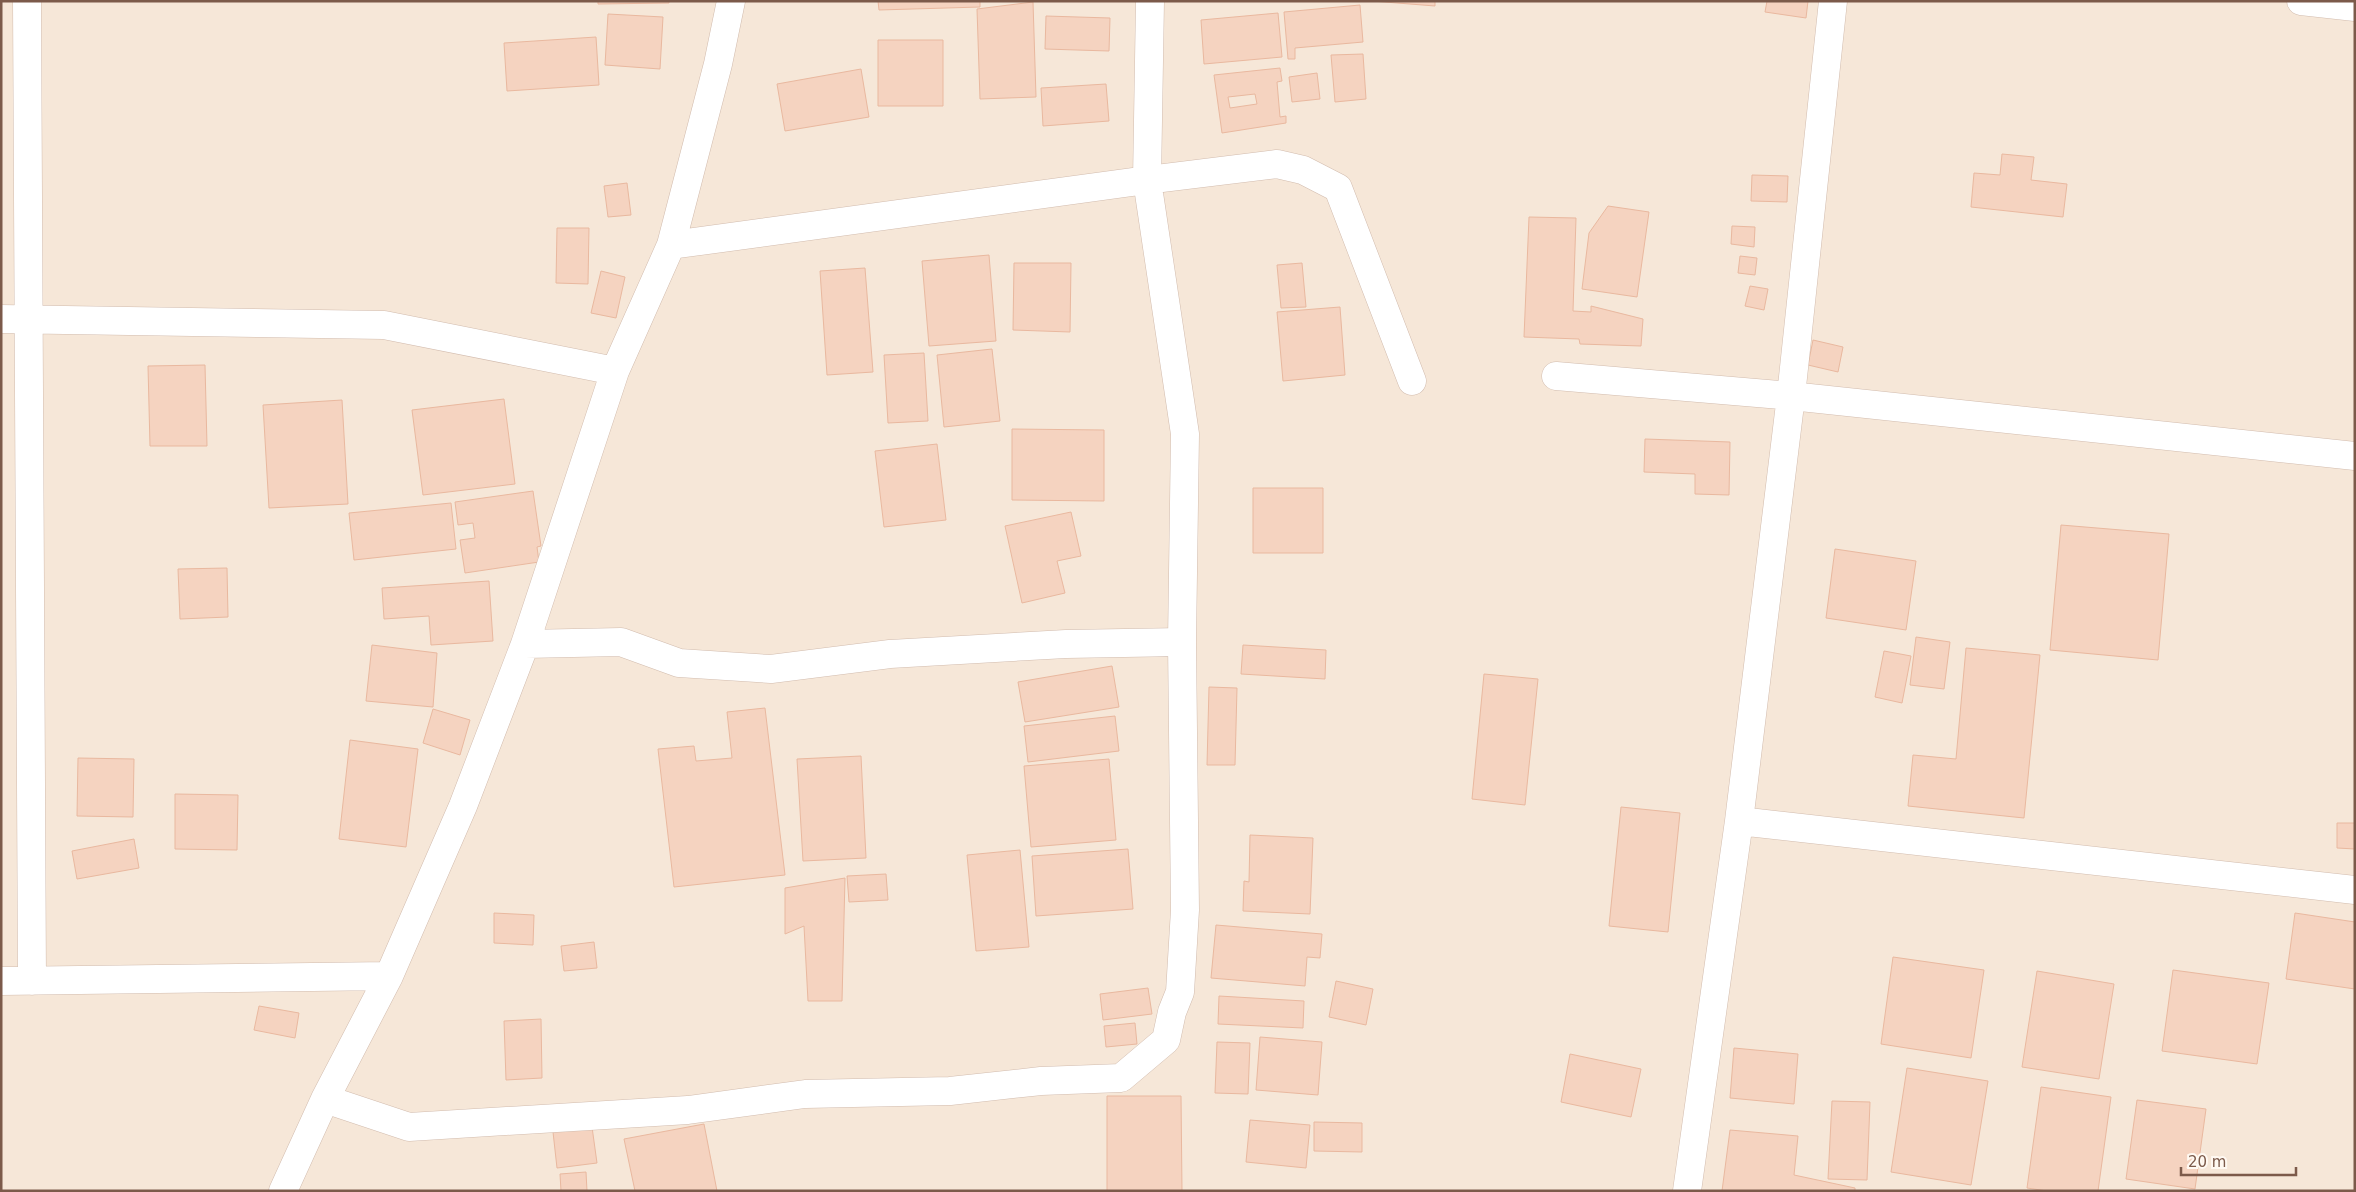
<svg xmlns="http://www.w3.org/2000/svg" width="2356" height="1192" viewBox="0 0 2356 1192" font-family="'DejaVu Sans',sans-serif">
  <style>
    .residential { fill: #f6e7d8 }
    .building { fill: #f5d3c0; stroke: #e9b89f; fill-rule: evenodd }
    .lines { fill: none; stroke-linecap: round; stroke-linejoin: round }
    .street-casing { stroke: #d2bcae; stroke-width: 29 }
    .street { stroke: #fff; stroke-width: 28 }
  </style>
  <rect width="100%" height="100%" fill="#fef5ea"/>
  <!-- residential -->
  <path class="residential" d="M1,1H2355V1191H1Z"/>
  <!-- building -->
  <path class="building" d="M598,1H669V3L598,4Z
    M878,1H980V7L879,10Z
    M1372,1H1435V6Z
    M1767,1H1808L1806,18L1765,12Z
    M1033,2L1036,97L980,99L977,9Z
    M1360,5L1363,42L1295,48V59H1288L1284,12Z
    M1278,13L1282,57L1204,64L1201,20Z
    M608,14L663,17L660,69L605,65Z
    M1046,16L1110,18L1109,51L1045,49Z
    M596,37L599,85L507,91L504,43Z
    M878,40H943V106H878Z
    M1363,54L1366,99L1335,102L1331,55Z
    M1280,68L1282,81L1277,82L1280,117L1286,116V123L1222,133L1214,75ZM1255,94L1257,104L1230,108L1228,97Z
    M861,69L869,117L785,131L777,84Z
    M1317,73L1320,99L1292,102L1289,77Z
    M1106,84L1109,121L1043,126L1041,88Z
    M2002,154L2034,157L2031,180L2067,184L2063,217L1971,207L1974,173L2000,175Z
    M1752,175L1788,176L1787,202L1751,201Z
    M627,183L631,215L608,217L604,186Z
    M1608,206L1649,212L1637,297L1582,289L1589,233Z
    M1529,217L1576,218L1573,311L1591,312V306L1643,319L1641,346L1580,344L1579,339L1524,337Z
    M1732,226L1755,227L1754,247L1731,244Z
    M557,228H589L588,284L556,283Z
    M989,255L996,341L929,346L922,261Z
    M1740,256L1757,258L1755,275L1738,273Z
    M1014,263H1071L1070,332L1013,330Z
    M1302,263L1306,307L1281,308L1277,265Z
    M865,268L873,372L827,375L820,271Z
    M601,271L625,277L616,318L591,313Z
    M1750,286L1768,289L1764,310L1745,306Z
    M1340,307L1345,375L1283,381L1277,312Z
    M1813,340L1843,347L1838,372L1808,365Z
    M992,349L1000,421L944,427L937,355Z
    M924,353L928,421L888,423L884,355Z
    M205,365L207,446H150L148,366Z
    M504,399L515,484L423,495L412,410Z
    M342,400L348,504L269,508L263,405Z
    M1012,429L1104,430V501L1012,500Z
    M1645,439L1730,442L1729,495L1695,494V474L1644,472Z
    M937,444L946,520L884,527L875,451Z
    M1253,488H1323V553H1253Z
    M533,491L541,546L537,547L539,562L465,573L460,540L475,538L473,523L458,525L455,502Z
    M451,503L456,549L354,560L349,513Z
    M1071,512L1081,556L1057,561L1065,593L1022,603L1005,526Z
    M2061,525L2169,534L2158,660L2050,650Z
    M1835,549L1916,561L1906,630L1826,618Z
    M227,568L228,617L180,619L178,569Z
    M489,581L493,641L431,645L429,616L384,619L382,588Z
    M1916,637L1950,642L1944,689L1910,685Z
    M372,645L437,653L433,707L366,701Z
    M1243,645L1326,650L1325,679L1241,674Z
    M1966,648L2040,655L2024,818L1908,806L1913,755L1956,759Z
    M1884,651L1911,656L1902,703L1875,697Z
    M1112,666L1119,707L1025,722L1018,682Z
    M1484,674L1538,679L1525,805L1472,799Z
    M1209,687L1237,688L1235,765H1207Z
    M765,708L785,875L674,887L658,749L694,746L696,761L732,758L727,712Z
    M433,709L470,720L460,755L423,743Z
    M1115,716L1119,751L1028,762L1024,726Z
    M350,740L418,749L406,847L339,839Z
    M861,756L866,858L803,861L797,759Z
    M78,758L134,759L133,817L77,816Z
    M1109,759L1116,840L1031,847L1024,766Z
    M175,794L238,795L237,850L175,849Z
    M1621,807L1680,813L1668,932L1609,926Z
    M2337,823H2355V849L2337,848Z
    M1250,835L1313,838L1310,914L1243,911L1244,881L1249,882Z
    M134,839L139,868L77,879L72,851Z
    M1128,849L1133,909L1036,916L1032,856Z
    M1020,850L1029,947L976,951L967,855Z
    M886,874L888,900L849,902L847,876Z
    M845,878L842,1001H808L804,926L785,934V888Z
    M494,913L534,915L533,945L494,943Z
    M2295,913L2355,922V989L2286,979Z
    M1216,925L1322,934L1320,958L1307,957L1305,986L1211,978Z
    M594,942L597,968L564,971L561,946Z
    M1893,957L1984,970L1971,1058L1881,1044Z
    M2173,970L2269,983L2257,1064L2162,1051Z
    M2037,971L2114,984L2099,1079L2022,1067Z
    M1336,981L1373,989L1366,1025L1329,1017Z
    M1148,988L1152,1014L1103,1020L1100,994Z
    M1219,996L1304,1001L1303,1028L1218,1024Z
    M259,1006L299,1013L295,1038L254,1030Z
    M541,1019L542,1078L506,1080L504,1021Z
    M1135,1023L1137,1044L1106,1047L1104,1026Z
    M1260,1037L1322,1042L1318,1095L1256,1090Z
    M1217,1042L1250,1043L1248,1094L1215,1093Z
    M1734,1048L1798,1054L1794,1104L1730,1098Z
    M1570,1054L1641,1069L1631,1117L1561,1102Z
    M1907,1068L1988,1081L1971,1185L1891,1172Z
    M2041,1087L2111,1097L2098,1191H2047L2027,1188Z
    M1107,1096H1181L1182,1191H1107Z
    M2137,1100L2206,1109L2195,1189L2126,1179Z
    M1832,1101L1870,1102L1867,1180L1828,1179Z
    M1250,1120L1310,1125L1306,1168L1246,1162Z
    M1314,1122L1362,1123V1152L1314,1151Z
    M704,1124L717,1191H635L624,1139Z
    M592,1127L597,1163L557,1168L553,1132Z
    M1730,1130L1798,1136L1794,1175L1855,1188V1191H1722Z
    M586,1172L587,1191H561L560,1174Z"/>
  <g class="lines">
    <defs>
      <path id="street" d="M27,1L32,981
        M2301,1L2355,7
        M671,245L1147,180L1277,164L1303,170L1338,188L1412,381
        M1,319L384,325L615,371
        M1556,376L1791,396L2355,456
        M525,644L621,642L679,663L771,669L890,654L1066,644L1182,642
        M1739,821L2355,890
        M1,981L389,976
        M325,1099L409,1127L688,1110L805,1094L950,1091L1041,1081L1121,1078L1166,1040L1172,1012L1180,992L1185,910L1182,642L1185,434L1147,180L1150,1
        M283,1191L325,1099L389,976L463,806L525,644L615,371L671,245L718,64L731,1
        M1687,1191L1739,821L1791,396L1833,1"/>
    </defs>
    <!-- street casing -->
    <use href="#street" class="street-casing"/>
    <!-- street -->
    <use href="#street" class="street"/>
  </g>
  <!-- border -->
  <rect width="2356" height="1192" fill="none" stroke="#7c5a4a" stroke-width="5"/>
  <!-- scale -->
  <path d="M2181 1167v8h115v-8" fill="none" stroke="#7c5a4a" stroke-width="2.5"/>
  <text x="2188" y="1167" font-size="15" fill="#7c5a4a" stroke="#fff9f2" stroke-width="4" paint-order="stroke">20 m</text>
</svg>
